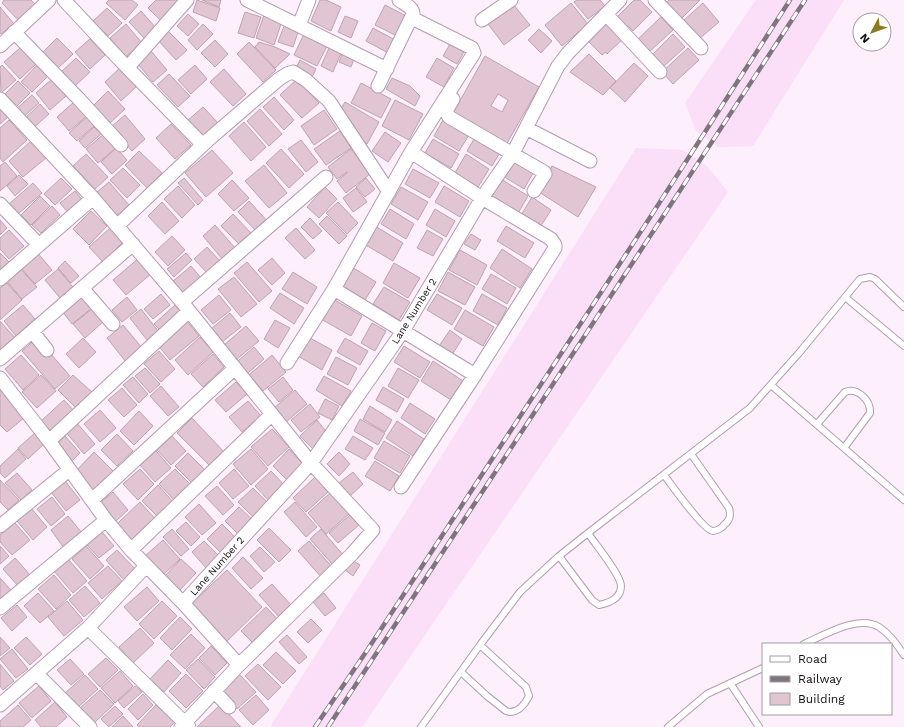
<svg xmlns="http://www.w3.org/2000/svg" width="904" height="727" viewBox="0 0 904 727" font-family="'Work Sans',sans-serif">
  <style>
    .built { fill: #fbdef8 }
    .building { fill: #e2c5d3; stroke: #bea3b0; fill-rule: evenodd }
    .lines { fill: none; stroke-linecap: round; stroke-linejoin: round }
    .service-casing { stroke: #b39db1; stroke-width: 8 }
    .minor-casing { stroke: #b39db1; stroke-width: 15 }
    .service { stroke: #fff; stroke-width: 6 }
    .minor { stroke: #fff; stroke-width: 13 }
    .rail-casing { stroke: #7f757e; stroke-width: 4.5 }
    .rail { stroke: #fff; stroke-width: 3; stroke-dasharray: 9; stroke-linecap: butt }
    .labels { text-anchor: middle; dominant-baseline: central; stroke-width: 4; stroke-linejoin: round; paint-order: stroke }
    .street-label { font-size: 10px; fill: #130c12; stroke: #fff }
  </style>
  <rect width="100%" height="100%" fill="#fdeffb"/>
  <!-- built -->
  <path class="built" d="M756,0H844L753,146L718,147L696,131L685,103Z
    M636,148L683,150L706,165L728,192L362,727H270Z"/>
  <!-- building -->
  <path class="building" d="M4,0H31L36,5L19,21L2,3Z
    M109,0H132L138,5L125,20L106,3Z
    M156,0H182L161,21L148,8Z
    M197,0L220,8L216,21L193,12Z
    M202,0H221L219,7Z
    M320,0H326L341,7L331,31L311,21Z
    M577,0H600L605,6L588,19L574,2Z
    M634,0H640L652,12L633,31L628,26L623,28L614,20Z
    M669,0H700L680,20L665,4Z
    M571,3L588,24L562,46L545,25Z
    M703,3L719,22L699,39L683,21Z
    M513,4L530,25L504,45L488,24Z
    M385,5L406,16L397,36L375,25Z
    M0,7L14,24L1,34L0,33Z
    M107,8L122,23L108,36L93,21Z
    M141,11L157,29L145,39L129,22Z
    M245,12L261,17L254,38L238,33Z
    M188,14L199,24L188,36L177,26Z
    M264,15L282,21L274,45L256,38Z
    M345,16L358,21L351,38L338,32Z
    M661,17L673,30L648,53L636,41Z
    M609,21L625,37L607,54L606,52L602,55L588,41Z
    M126,24L142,43L126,57L110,38Z
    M203,24L213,34L197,50L188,40Z
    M284,26L298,32L293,47L278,42Z
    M373,28L397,41L390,54L366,41Z
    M539,29L552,41L541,53L528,40Z
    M167,30L187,50L176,60L157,39Z
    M304,34L327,46L317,66L294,55Z
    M673,34L685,47L663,67L652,55Z
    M57,38L73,54L57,69L42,53Z
    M90,39L105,55L90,69L75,52Z
    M215,40L228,54L215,67L201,53Z
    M249,42L276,70L263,82L237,54Z
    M259,42L275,47L290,54L275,68L255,47Z
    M450,44L464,52L457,64L443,56Z
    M330,46L342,51L333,72L321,66Z
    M21,47L36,64L20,79L4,62Z
    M688,48L699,60L673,84L662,72Z
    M151,51L167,70L153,82L137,63Z
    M343,52L355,56L351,67L339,62Z
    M589,54L616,81L603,95L570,72Z
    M485,56L539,87L506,145L452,115ZM498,94L508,100L502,112L491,106Z
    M76,58L90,72L75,86L62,71Z
    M437,58L454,68L444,87L426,77Z
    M300,60L316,69L312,77L296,68Z
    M634,63L648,76L625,102L610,88Z
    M2,65L16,80L1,93L0,67Z
    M37,65L48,76L32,92L21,82Z
    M195,65L207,79L191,94L178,80Z
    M120,68L137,86L121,101L105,82Z
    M224,69L246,94L233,106L210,82Z
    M169,74L190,96L178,107L157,85Z
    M392,78L410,86L420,96L415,106L386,89Z
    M297,79L319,103L302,118L280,95Z
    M51,80L66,96L50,110L36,93Z
    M18,81L30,93L16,107L4,95Z
    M361,83L391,99L381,118L351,103Z
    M108,91L125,109L109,124L92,107Z
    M32,95L39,103L21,119L14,111Z
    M274,97L294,120L284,130L263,107Z
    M395,100L423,114L409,140L382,126Z
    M74,102L87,116L69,131L57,117Z
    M345,102L379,122L367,144L361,140L341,108Z
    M40,104L49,114L32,129L23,120Z
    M203,107L218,123L202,137L187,121Z
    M0,108L8,117L0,124Z
    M260,109L282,134L269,146L247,121Z
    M324,110L337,129L314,145L301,126Z
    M125,115L145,139L132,151L111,127Z
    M87,117L95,125L77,141L69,133Z
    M9,120L27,140L3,162L0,158V128Z
    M443,120L469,135L459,151L434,136Z
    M244,122L266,147L251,161L229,136Z
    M171,124L191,145L175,159L156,138Z
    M94,127L101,134L85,148L79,141Z
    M340,131L351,148L326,165L314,149Z
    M385,132L401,143L388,162L372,151Z
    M104,134L116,148L98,163L86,149Z
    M477,134L502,149L492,166L467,151Z
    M433,139L459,154L451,168L425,153Z
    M301,140L318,162L306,172L288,149Z
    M31,141L46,158L23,177L9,161Z
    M116,148L127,160L112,174L101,162Z
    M281,149L304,174L289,188L266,163Z
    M351,149L370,174L346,193L337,181L347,173V172L337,179L328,167Z
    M212,150L233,173L206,197L185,173Z
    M139,151L162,173L147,188L125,165Z
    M86,154L108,177L95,189L73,166Z
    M466,154L489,169L478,187L455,173Z
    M512,161L533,173L524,189L503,176Z
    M5,162L17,176L0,191V166Z
    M264,165L287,193L269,208L245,181Z
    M552,166L596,187L578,217L539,192Z
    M123,168L140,185L127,198L110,180Z
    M413,169L439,183L430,198L405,184Z
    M19,175L28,184L15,196L7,186Z
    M61,178L72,189L55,205L44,194Z
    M184,178L203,200L198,205L178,183Z
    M366,178L375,189L365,197L356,187Z
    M501,179L528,196L517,215L489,198Z
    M232,180L249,198L234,211L218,194Z
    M109,182L129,205L116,216L96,193Z
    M33,183L42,193L18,214L9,204Z
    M178,186L195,205L182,218L164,199Z
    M444,186L469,201L460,217L435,202Z
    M325,187L337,199L319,218L307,207Z
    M401,187L428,202L418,220L391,204Z
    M356,188L367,202L353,212L343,198Z
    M75,191L84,202L70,215L60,203Z
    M40,196L50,206L31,225L21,215Z
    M532,197L551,210L539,229L520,217Z
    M249,201L269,223L258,233L238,212Z
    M162,202L179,221L165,234L148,216Z
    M338,202L358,223L347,234L326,213Z
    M52,206L60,215L41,233L32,225Z
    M390,209L414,224L406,239L381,224Z
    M435,209L455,221L446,237L426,225Z
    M91,211L107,226L89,245L73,229Z
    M233,214L251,233L239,244L221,226Z
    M327,216L347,236L339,244L319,224Z
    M310,218L322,231L313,239L301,227Z
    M0,220L7,228L0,235Z
    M215,225L236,249L223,260L203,236Z
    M375,226L403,243L393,261L364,244Z
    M506,226L534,243L525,258L497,241Z
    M110,228L123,242L103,262L89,247Z
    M296,228L315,250L305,259L285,238Z
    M9,230L24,246L9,259L0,249V238Z
    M427,230L443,239L433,256L417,248Z
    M471,234L481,240L475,250L464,244Z
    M172,236L185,250L168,266L155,252Z
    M207,247L221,262L208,274L194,259Z
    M502,249L532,269L520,288L490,268Z
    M460,250L487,265L477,285L449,270Z
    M36,251L52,270L35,284L19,266Z
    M0,253L9,262L0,271Z
    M186,253L192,260L174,277L167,269Z
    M139,258L152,273L126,295L113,280Z
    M272,258L285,273L272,285L258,270Z
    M65,261L79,276L71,283L58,268Z
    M247,262L272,291L259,302L234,273Z
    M394,263L420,278L408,298L383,283Z
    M191,266L202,279L184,295L172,282Z
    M19,267L37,287L22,299L5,279Z
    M352,267L376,282L365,300L341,285Z
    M58,269L73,287L60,298L45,280Z
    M293,272L317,287L307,304L282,289Z
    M448,272L475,287L465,305L438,291Z
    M491,274L516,288L507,304L482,289Z
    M234,277L257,304L241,317L218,289Z
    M7,283L22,300L0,320V288Z
    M384,287L410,302L399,320L373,304Z
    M280,293L304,308L294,324L270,308Z
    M161,294L170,305L153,319L144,309Z
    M437,294L462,308L452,325L427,310Z
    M482,294L507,308L498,325L473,311Z
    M81,295L92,308L72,324L62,311Z
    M219,295L231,310L213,324L201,310Z
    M127,297L137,310L122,322L112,310Z
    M333,299L362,316L351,336L321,319Z
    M23,305L35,319L16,336L4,321Z
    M175,305L181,312L161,331L154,324Z
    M93,308L104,321L85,338L73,324Z
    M141,309L158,331L147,340L130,318Z
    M465,310L494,327L483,346L454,329Z
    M230,313L241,327L222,342L211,329Z
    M186,320L199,336L170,360L157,344Z
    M275,320L290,328L278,348L264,339Z
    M0,321L15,338L0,351Z
    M372,323L386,331L375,351L361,343Z
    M123,325L143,349L126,362L107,338Z
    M246,326L259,341L237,359L224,345Z
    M450,330L462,339L452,355L439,346Z
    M200,337L213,352L188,375L175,360Z
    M308,337L332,350L322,370L298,356Z
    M37,338L70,376L55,389L22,351Z
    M83,338L96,352L79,368L66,354Z
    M345,338L368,351L360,365L337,352Z
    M404,346L430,362L420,378L394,362Z
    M254,347L264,359L248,373L238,361Z
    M159,351L175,369L161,382L144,364Z
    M213,354L224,367L203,387L191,374Z
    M21,355L39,375L23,390L5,369Z
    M272,355L286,372L263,391L249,375Z
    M336,357L357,368L348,385L327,374Z
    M433,361L463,381L451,400L421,381Z
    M145,368L160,384L150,393L135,376Z
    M398,368L419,380L408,398L388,386Z
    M41,375L56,391L37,408L22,392Z
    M73,375L93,393L78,410L58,390Z
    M324,376L351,391L342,406L316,390Z
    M133,377L148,394L139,403L123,385Z
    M283,377L293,390L279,402L268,389Z
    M236,382L247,394L226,412L215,400Z
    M161,386L179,407L168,416L150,396Z
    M0,387L25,417L7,432L0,425Z
    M383,387L404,399L397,412L376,400Z
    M122,388L137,405L124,417L108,400Z
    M295,390L307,404L286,422L274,408Z
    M325,399L339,406L332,420L318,413Z
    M64,400L76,413L53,433L41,421Z
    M248,401L261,416L242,432L229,417Z
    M410,403L435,419L425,434L401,418Z
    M310,404L320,417L301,432L291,420Z
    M370,406L392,420L385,432L363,419Z
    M100,410L116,428L100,442L84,424Z
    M139,411L153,426L134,445L120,431Z
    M192,418L225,453L211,467L177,433Z
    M360,419L385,433L378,445L354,431Z
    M317,420L329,435L313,449L300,436Z
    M397,421L424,439L413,456L386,438Z
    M76,422L95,444L84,454L65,431Z
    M272,429L289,447L268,466L251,447Z
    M35,433L44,444L28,459L18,448Z
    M117,434L133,451L117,466L101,450Z
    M65,436L80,453L71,462L56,445Z
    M172,436L186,451L171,465L157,450Z
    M353,436L373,448L365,460L345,449Z
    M384,441L410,456L400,473L374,458Z
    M18,449L26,459L5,478L0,473V466Z
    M251,449L268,469L251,485L233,464Z
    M289,449L304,465L288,481L273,466Z
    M156,451L171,468L155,482L140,465Z
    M94,452L114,472L95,492L75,472Z
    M339,452L350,464L339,476L327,464Z
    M188,453L205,470L192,483L175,466Z
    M375,461L399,476L390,491L365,476Z
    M140,469L154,484L138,500L123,484Z
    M175,469L191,485L175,501L159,484Z
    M234,469L249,486L233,499L219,483Z
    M271,471L286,487L270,502L255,486Z
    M353,472L363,484L350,496L339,483Z
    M17,473L32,490L21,500L5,483Z
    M315,477L328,492L306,512L293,498Z
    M0,480L19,500L8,510L0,502Z
    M65,481L80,500L66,511L51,492Z
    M158,485L174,503L159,518L142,501Z
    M217,486L234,505L223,515L205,496Z
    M253,488L268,503L253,517L238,502Z
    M113,492L128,510L116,521L100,503Z
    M331,492L350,513L326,534L308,513Z
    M52,497L65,514L51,526L37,509Z
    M140,502L156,520L133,541L117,524Z
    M295,502L317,527L306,537L284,512Z
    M199,504L216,523L202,535L185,517Z
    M239,507L255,522L241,537L225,521Z
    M31,508L47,527L33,540L17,521Z
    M350,515L359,525L338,543L329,533Z
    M68,516L82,533L64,548L51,530Z
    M186,522L200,537L191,546L176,531Z
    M15,523L30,540L12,555L0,542V535Z
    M222,524L237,539L222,554L207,539Z
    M269,528L291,550L279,562L257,540Z
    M172,529L189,549L181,556L163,537Z
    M321,529L344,556L333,565L310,539Z
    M102,532L114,546L99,558L87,545Z
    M163,540L180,559L163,575L145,556Z
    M204,541L220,557L207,569L192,552Z
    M309,541L334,569L323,579L298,551Z
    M0,546L9,556L0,564Z
    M86,546L104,566L90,579L72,559Z
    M260,547L275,562L264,572L250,556Z
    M117,550L136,570L124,580L106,560Z
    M243,557L263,578L251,589L232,568Z
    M15,558L31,576L19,587L3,569Z
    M68,559L87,581L73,593L54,571Z
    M181,559L196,573L179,591L165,576Z
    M352,560L360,565L353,576L345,570Z
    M108,566L122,581L102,599L88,583Z
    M227,570L262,607L225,643L190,605Z
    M54,575L71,595L56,609L38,589Z
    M0,578L11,590L0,600Z
    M272,584L292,606L279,617L259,595Z
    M85,586L100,603L84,617L69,600Z
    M147,587L159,601L137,621L124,607Z
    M38,593L54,611L40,623L24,606Z
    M324,593L336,608L325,616L313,602Z
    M67,601L83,620L64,636L48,617Z
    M162,601L177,616L154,639L139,624Z
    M17,605L27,617L12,631L1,618Z
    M266,607L280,622L255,645L241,631Z
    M180,617L192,629L172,650L160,638Z
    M311,619L322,630L308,643L297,632Z
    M140,628L154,643L133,663L119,647Z
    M191,634L205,648L185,669L170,655Z
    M287,635L307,657L299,664L279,642Z
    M0,637L10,648L0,656Z
    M26,637L42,654L30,665L14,648Z
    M211,646L227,663L215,675L199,658Z
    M12,649L28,669L16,678L0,659Z
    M276,652L296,671L283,684L263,665Z
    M106,658L118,670L100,687L88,674Z
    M70,659L84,674L71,685L57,670Z
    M198,659L215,677L204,689L186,670Z
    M168,660L181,673L164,692L150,679Z
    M0,664L14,681L3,690L0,686Z
    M258,664L281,687L268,700L245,676Z
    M120,671L133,686L115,703L101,688Z
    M186,674L203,691L186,708L169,691Z
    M239,674L256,692L237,709L220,691Z
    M85,675L98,689L77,708L64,694Z
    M39,686L51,701L32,718L19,703Z
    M135,686L142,692L124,708L118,701Z
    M100,690L114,704L93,724L79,709Z
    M143,694L153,705L138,720L128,709Z
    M256,695L269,710L253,725L239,710Z
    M55,702L67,717L56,727H41L35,720Z
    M18,705L31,720L23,727H0V721Z
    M156,705L175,722L170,727H139L137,725Z
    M220,705L241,727H197Z
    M115,706L123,714L109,727L101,719Z
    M123,716L133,727H112Z"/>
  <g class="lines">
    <defs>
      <path id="service" d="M845,297L904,346
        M771,385L904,500
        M817,424L845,392C857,387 871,400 870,413L844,448
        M664,475C671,484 704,531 713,531C717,531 722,528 724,525C730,520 731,516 729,508L691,454
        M559,556L592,600L599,605C609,603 621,598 621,586C621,575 595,544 588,533
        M804,644C824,635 859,614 879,627C890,634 897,645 904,655
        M461,672L487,696L506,711C517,715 525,704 529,696L526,687L480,645
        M730,683L759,727
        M421,727L480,645L520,592L559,556L588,533L750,408L799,353L860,279L870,277L875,279L904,307
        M668,727L707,694L763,668"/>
      <path id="minor" d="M64,0L119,59L203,145
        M247,0L387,69
        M655,0L701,48
        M606,14L660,72
        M482,20L511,0
        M299,25L309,0
        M14,32L78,98L121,145
        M0,46L49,0
        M128,67L187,0
        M378,86L413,14C413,7 404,4 399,0
        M0,99L93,198L182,302L311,463L373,530L352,554L239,665L181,727
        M453,99L446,111L449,117L544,172L545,174L534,191
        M526,128L590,161
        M0,204L39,245
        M117,226L208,140L279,79L287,74L293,72L306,80L329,101L389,192
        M0,279L93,198
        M82,288L113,324
        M334,289L475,375
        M182,302L326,177
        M32,331L47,350
        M0,359L133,244
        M287,363L334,289L411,152L474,53L472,48L412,18
        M0,378L49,441L106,520L131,550L183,603L239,665
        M49,441L189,311
        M401,487L475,375L555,248V245L551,239L482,198L411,152
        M92,500L235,368
        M0,526L69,470
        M131,550L272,414
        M183,603L311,463L403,331L482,198L513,153L558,66L568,53L620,0
        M0,608L106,520
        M88,628L189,727
        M37,674L90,727
        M214,691L229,707
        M0,705L88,628L146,566"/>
    </defs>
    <!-- service casing -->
    <use href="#service" class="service-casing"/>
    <!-- minor casing -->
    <use href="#minor" class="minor-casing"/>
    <!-- service -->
    <use href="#service" class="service"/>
    <!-- minor -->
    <use href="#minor" class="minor"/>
    <defs>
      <path id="rail" d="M315,727L368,649L649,219L790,0
        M328,727L805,0"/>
    </defs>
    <!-- rail casing -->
    <use href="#rail" class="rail-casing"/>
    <!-- rail -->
    <use href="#rail" class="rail"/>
  </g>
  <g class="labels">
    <!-- street labels -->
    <g class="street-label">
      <text transform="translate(414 311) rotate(-58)">Lane Number 2</text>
      <text transform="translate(217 566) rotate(-48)">Lane Number 2</text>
    </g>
  </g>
  <!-- legend -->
  <rect x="762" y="643" width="130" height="72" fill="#ffffff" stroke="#a19ea0"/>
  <rect x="770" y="656" width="20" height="6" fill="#ffffff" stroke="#a19ea0"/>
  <text x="798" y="663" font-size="12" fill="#130c12">Road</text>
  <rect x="770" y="676" width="20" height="6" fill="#7f757e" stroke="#a19ea0"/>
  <text x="798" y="683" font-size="12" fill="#130c12">Railway</text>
  <rect x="770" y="693" width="20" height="12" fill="#e2c5d3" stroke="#a19ea0"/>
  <text x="798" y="703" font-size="12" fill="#130c12">Building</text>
  <!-- north arrow -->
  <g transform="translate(872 32) rotate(229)"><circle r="19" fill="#ffffff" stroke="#a19ea0"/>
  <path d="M0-3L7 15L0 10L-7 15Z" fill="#8c7a20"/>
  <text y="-6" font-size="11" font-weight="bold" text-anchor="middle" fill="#130c12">N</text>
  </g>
</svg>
